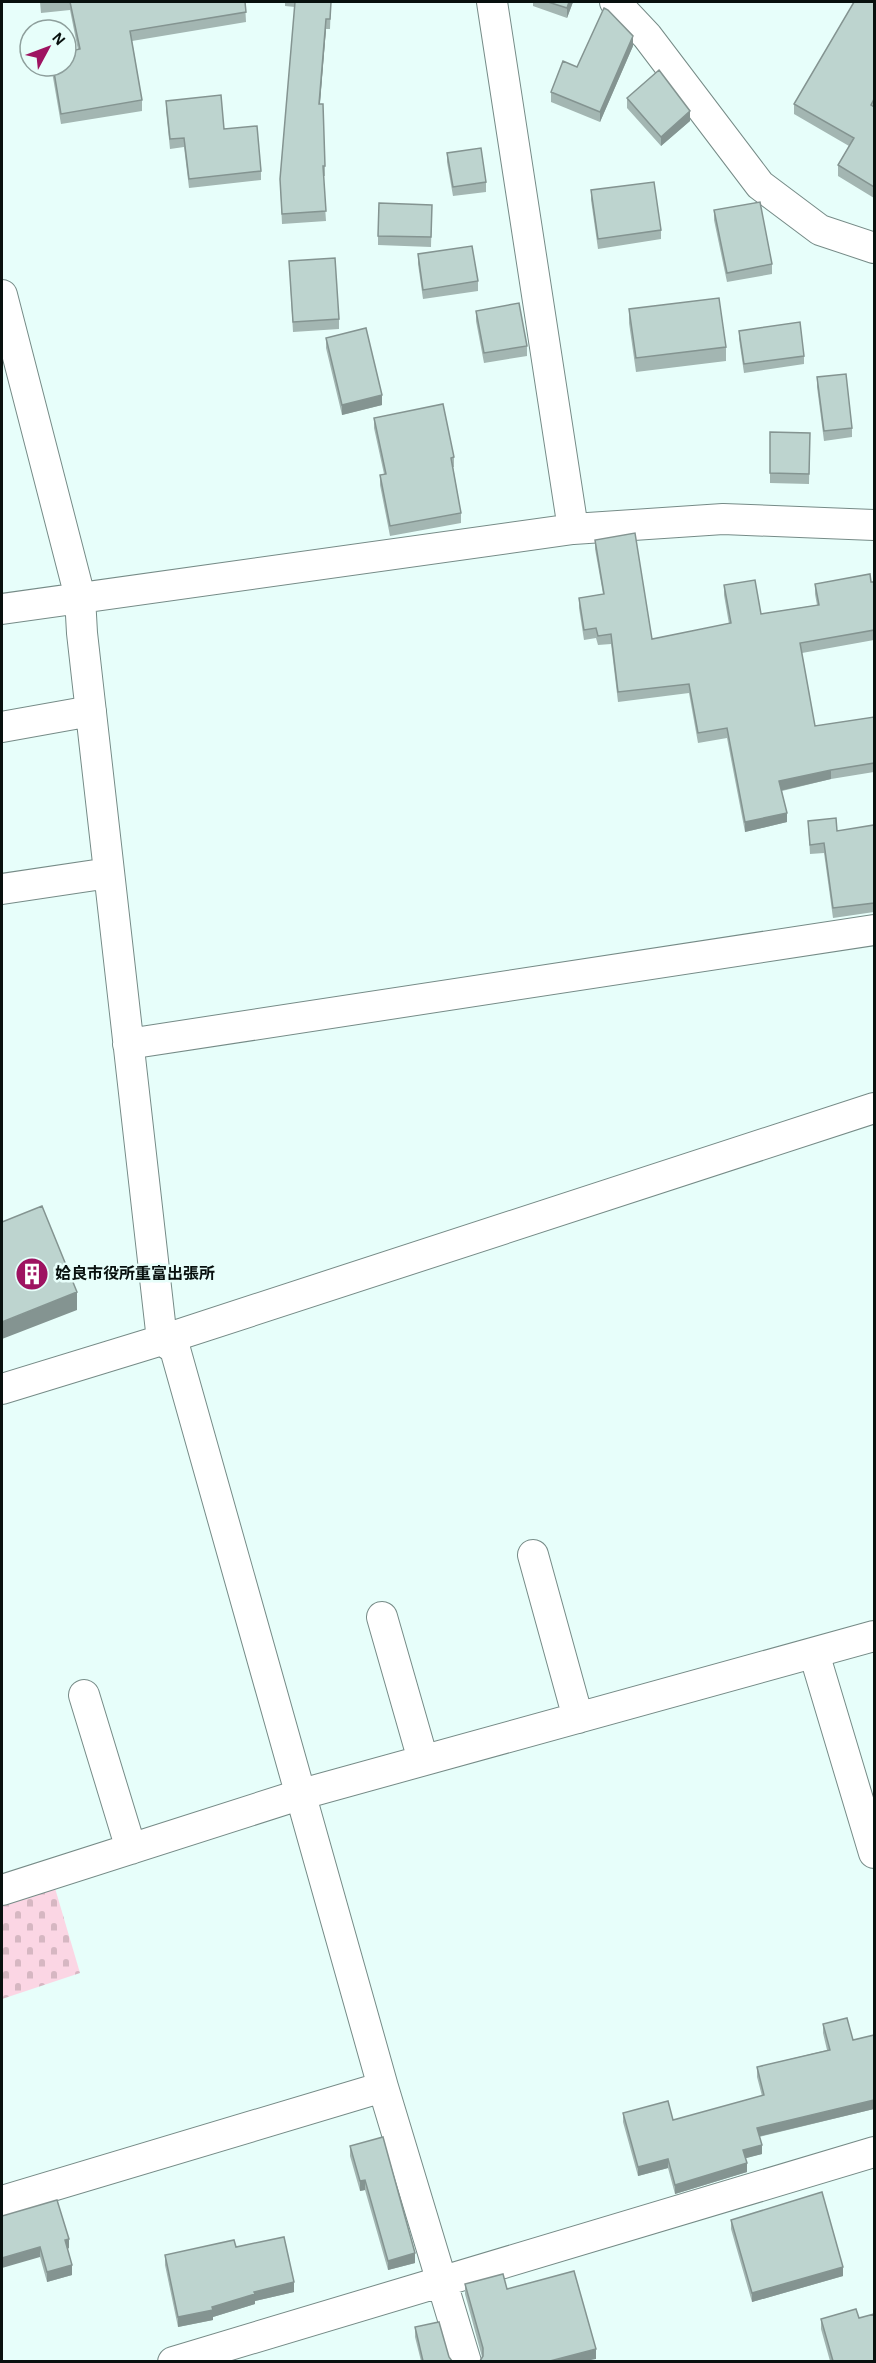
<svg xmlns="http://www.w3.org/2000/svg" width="876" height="2363" viewBox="0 0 876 2363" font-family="'Alegreya Sans','Noto Sans JP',sans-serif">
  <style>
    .cemetery { fill: url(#cemetery-stones) }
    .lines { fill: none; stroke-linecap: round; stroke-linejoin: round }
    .minor-casing { stroke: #768b87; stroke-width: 32 }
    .minor { stroke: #fff; stroke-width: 30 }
    .wall { fill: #a3b6b2 }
    .shaded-wall { fill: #849491 }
    .building { fill: #bdd4cf; stroke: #849491; stroke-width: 1.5 }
    .labels { text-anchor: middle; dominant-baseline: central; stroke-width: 5; stroke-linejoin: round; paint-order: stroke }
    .poi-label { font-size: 16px; font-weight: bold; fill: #08100e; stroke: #e7fefa; text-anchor: start }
  </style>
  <defs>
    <pattern id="cemetery-stones" width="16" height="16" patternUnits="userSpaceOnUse" patternTransform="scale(1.5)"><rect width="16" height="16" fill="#fbd6e4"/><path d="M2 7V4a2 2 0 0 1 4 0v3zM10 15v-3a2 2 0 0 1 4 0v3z" fill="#d6b7c2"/></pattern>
  </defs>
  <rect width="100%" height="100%" fill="#e7fefa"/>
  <!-- cemetery -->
  <path class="cemetery" d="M52,1878L80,1973L2,1999V1895Z"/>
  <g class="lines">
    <defs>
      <path id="minor" d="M492,2L573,529
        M615,2L647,36L760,185L820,230L874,248
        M2,295L80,597L82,633L162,1340L175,1349L383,2087L466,2362
        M2,609L573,529L723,519L874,525
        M2,727L91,711
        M2,889L109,873
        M128,1044L874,930
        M2,1389L162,1340L874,1108
        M533,1555L578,1718
        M382,1617L423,1760
        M814,1653L874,1853
        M84,1695L131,1849
        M2,1890L302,1794L874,1636
        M2,2201L383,2087
        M173,2362L874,2152"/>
    </defs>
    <!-- minor casing -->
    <use href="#minor" class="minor-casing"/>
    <!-- minor -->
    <use href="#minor" class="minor"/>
  </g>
  <!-- wall -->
  <path class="wall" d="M40,2H245L246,22L132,41L142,100V111L61,124L51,66H66L78,50L70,10L41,13Z
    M285,2H331L330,29H326L320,104L325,166V176H323L326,221L282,224L280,179L295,7L285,6Z
    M533,2H573L567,18L533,6Z
    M874,2V198L838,176V165L849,146L794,114V104Z
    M633,46L600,122L551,102V92L577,67Z
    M627,98L690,121L661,146L627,108Z
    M166,101L224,129L261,171V180L189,188L184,147L170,149L166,110Z
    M447,153L486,182V192L453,196L447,162Z
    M591,190L661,230V239L598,249L591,200Z
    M432,205L431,247L378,245V236Z
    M714,210L772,264V274L727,282L714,220Z
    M418,254L478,281V291L423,299L418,264Z
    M289,261L339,319V329L293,332Z
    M629,309L726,347V361L636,372L629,323Z
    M476,311L527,346V356L484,363L476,321Z
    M739,331L804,356V364L744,373L739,339Z
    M326,338L382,405L342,415L326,348Z
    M817,377L852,428V437L824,441L817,387Z
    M374,418L454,457V467H453L461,513V523L390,536L380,485V475L384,474L374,428Z
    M770,432L810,433L809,484L770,483Z
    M595,540L652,639L729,624L724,595V585L761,614L817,605L815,594V584L874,582V640L802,653L815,726L874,717V772L831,779L782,791L787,822L745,832L727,738L698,743L689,693L618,702L611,644L598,645L596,638L584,640L579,608V598L603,594L595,549Z
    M808,821L837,831L874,825V912L833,918L824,853L810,854Z
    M823,2024L853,2040L874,2035V2109L759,2137L762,2154L745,2158L747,2172L675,2194L668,2168L638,2176L623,2122V2113L673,2120L762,2096L757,2077V2067L827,2050L823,2033Z
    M350,2146L415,2263L388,2270L365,2190L360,2191L350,2156Z
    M2,2216L69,2248L67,2249L72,2275L47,2282L40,2257Z
    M731,2220L843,2276L752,2302L731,2229Z
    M236,2247L294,2292L255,2301V2304L213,2317V2320L178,2327L165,2265V2255Z
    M465,2284L507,2289L596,2359L482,2357L465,2294Z
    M859,2318L874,2361H830L821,2329V2319Z
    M415,2327L449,2357L452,2361H421L415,2337Z"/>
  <!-- shaded-wall -->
  <path class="shaded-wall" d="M569,2H573L567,18V8Z
    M326,19V29L319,114V104Z
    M633,36V46L600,122V112Z
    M690,111V121L661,146V137Z
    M382,395V405L342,415V405Z
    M831,770V779L779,791V781Z
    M787,813V822L745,832V822Z
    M77,1292V1310L2,1339V1322Z
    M874,2100V2109L757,2137V2128Z
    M762,2145V2154L743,2159V2150Z
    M668,2159V2168L638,2176V2167Z
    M747,2163V2172L675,2194V2185Z
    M365,2180V2190L360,2191V2181Z
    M69,2239V2248L65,2250V2240Z
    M40,2247V2257L2,2268V2258Z
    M415,2253V2263L388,2270V2261Z
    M72,2265V2275L47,2282V2272Z
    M843,2267V2276L752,2302V2293Z
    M294,2282V2292L255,2301V2304L213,2317V2320L178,2327V2317L212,2307L254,2292Z
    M596,2349V2359L586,2361H550Z"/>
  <!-- building -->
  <path class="building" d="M70,2H245L246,12L130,31L142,100L61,114L53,66H66V52L80,49Z
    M295,2H331L330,19H326L319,104H323L325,166H323L326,211L282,214L280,179Z
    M548,2H569L567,8Z
    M854,2H874V99L871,105L874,107V187L838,165L854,138L794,104Z
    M604,8L608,10L633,36L600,112L551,92L563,61L577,67Z
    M659,70L690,111L661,137L627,98Z
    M221,95L224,129L257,126L261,171L189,179L184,138L170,139L166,101Z
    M481,148L486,182L453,187L447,153Z
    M654,182L661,230L598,239L591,190Z
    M760,202L772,264L727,273L714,210Z
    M379,203L432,205L431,237L378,236Z
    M472,246L478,281L423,290L418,254Z
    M335,258L339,319L293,322L289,261Z
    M719,298L726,347L636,358L629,309Z
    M519,303L527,346L484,353L476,311Z
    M800,322L804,356L744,364L739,331Z
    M366,328L382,395L342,405L326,338Z
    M846,374L852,428L824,431L817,377Z
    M443,404L454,457L451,458L461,513L390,526L380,475L386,474L374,418Z
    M770,432L810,433L809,474L770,473Z
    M635,533L652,639L731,623L724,585L755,580L761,614L819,605L815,584L870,574L871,582H874V630L800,643L815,726L874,717V763L831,770L779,781L787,813L745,822L727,728L698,733L689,684L618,692L611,634L598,636L596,628L584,630L579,598L604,594L595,540Z
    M836,818L837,831L874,825V903L833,908L824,843L810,845L808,821Z
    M42,1206L77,1292L2,1322V1222Z
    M847,2018L853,2040L874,2035V2100L757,2128L762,2145L743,2150L747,2163L675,2185L668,2159L638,2167L623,2113L668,2101L673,2120L764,2095L757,2067L830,2050L823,2024Z
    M383,2137L415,2253L388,2261L365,2180L360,2181L350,2146Z
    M822,2192L843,2267L752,2293L731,2220Z
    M57,2200L69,2239L65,2240L72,2265L47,2272L40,2247L2,2258V2216Z
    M284,2237L294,2282L254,2292L255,2294L212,2307L213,2310L178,2317L165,2255L234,2240L236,2247Z
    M574,2271L596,2349L550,2361H480L483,2356V2348L465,2284L503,2274L507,2289Z
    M856,2309L859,2318L874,2314V2361H833L821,2319Z
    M439,2322L449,2357L452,2361H423L415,2327Z"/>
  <!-- icons -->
  <defs>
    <symbol id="building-disc" viewBox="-11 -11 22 22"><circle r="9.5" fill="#9e1361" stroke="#e7fefa"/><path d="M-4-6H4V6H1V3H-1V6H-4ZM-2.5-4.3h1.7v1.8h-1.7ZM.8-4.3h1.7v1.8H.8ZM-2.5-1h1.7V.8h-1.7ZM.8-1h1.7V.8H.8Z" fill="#fff"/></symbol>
  </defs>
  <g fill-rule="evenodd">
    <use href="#building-disc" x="13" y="1255" width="38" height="38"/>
  </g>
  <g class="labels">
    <!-- poi labels -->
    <g class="poi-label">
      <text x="55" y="1274">姶良市役所重富出張所</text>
    </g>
  </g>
  <!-- border -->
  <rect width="876" height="2363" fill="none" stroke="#08100e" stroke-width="6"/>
  <!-- north arrow -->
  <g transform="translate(48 48) rotate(49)"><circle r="28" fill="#e7fefa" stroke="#8e9f9c" stroke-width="1.5"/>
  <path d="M0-4.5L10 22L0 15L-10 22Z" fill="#9e1361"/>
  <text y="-9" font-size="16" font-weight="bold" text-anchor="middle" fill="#08100e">N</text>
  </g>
</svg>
